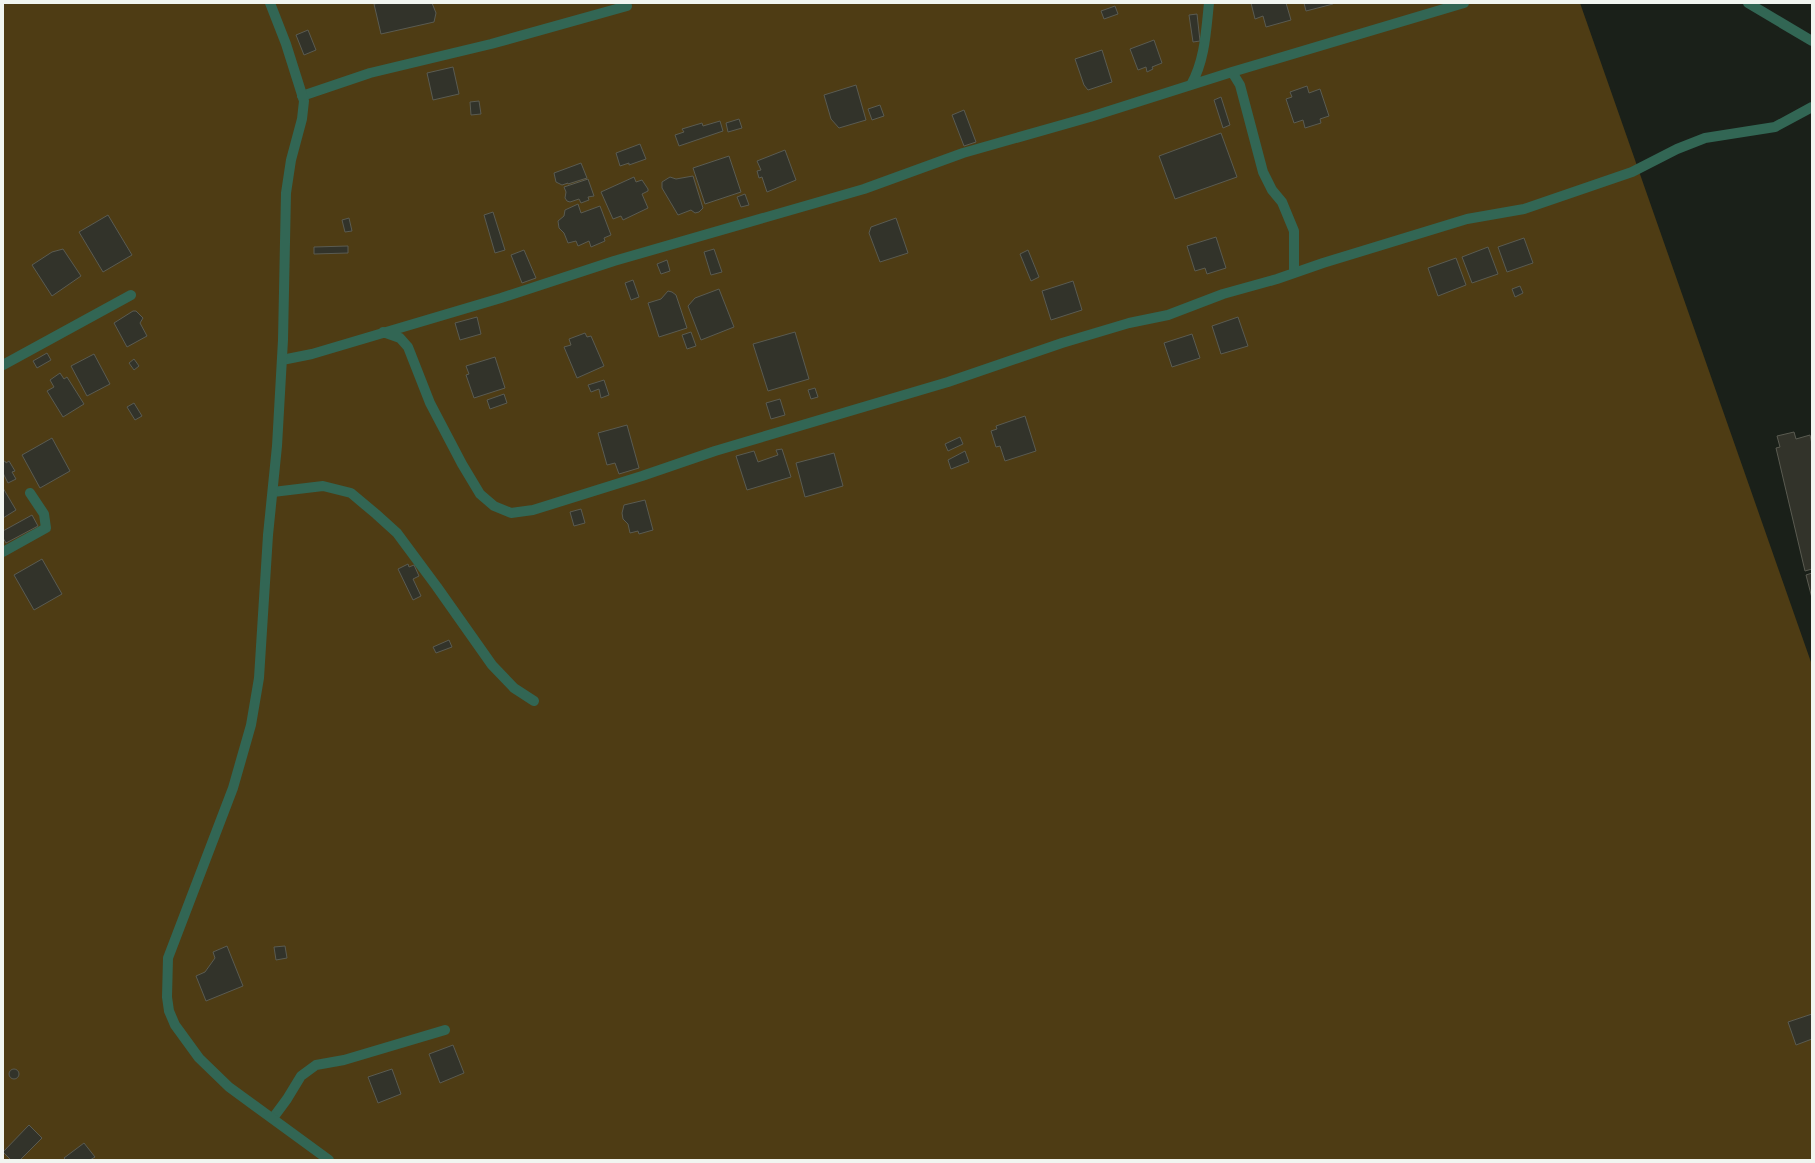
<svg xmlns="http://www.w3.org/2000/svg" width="1815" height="1163" viewBox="0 0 1815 1163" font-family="'Playfair Display',serif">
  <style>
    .green { fill: #4e3c14 }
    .building { fill: #32332a; stroke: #5a5b51 }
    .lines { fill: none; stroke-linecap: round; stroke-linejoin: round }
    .minor { stroke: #326654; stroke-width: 10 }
    .tertiary { stroke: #326654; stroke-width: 10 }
  </style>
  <rect width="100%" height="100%" fill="#1a2019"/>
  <!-- green -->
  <path class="green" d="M3,3H1580L1812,665V1160H3Z"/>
  <!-- building -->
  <path class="building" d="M380,3H432L436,13L434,22L381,34L374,4Z
    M1251,3H1286L1291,20L1266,27L1263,16L1255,19Z
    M1304,3H1332L1333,4L1306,11Z
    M1115,6L1118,14L1104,19L1101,11Z
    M1197,14L1200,41L1193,42L1189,15Z
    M308,30L316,50L304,55L296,35Z
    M1154,40L1162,63L1152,67L1153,69L1147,72L1146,67L1138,70L1130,49Z
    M1102,50L1112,82L1088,90L1084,85L1075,59Z
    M453,67L459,94L433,100L427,73Z
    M856,85L866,120L839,128L831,119L824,95Z
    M1307,86L1309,93L1320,89L1329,116L1320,119L1321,123L1305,128L1303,120L1294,123L1286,99L1292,97L1290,92Z
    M1221,97L1230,125L1223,128L1214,100Z
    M479,101L481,114L471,115L470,102Z
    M880,105L884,116L872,120L868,109Z
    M964,110L976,142L964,146L952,115Z
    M739,119L742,128L728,132L726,123Z
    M720,121L723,131L679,146L675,135L684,132L682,129L702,123L703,126Z
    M1221,133L1237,177L1175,199L1159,156Z
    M640,144L646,159L629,165V163L620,166L616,153Z
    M785,150L796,180L767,192L762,177L759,178L757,171L761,170L757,161Z
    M729,156L741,192L705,204L693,168Z
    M581,163L587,178L568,184V183L562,185L556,182L554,173Z
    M693,176L703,208L699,212L695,213L691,210L678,215L662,188V182L670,177L676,179Z
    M634,177L636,182L642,180L648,189V191L642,194L648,208L623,220L621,216L613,219L601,192Z
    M588,179L594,196L588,197L589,200L581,203L579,199L570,202L567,201L565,198L566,192L564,187Z
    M745,194L749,205L741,207L737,197Z
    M578,204L581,213L600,206L611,235L604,238L605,241L591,247L589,241L578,246L576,241L568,243L564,233L559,228L558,221L564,216L565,210Z
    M493,212L505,250L495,253L484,215Z
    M108,215L132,255L103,272L79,232Z
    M349,218L352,231L345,232L342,220Z
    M896,218L908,253L880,262L869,233L871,227Z
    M1216,237L1226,268L1207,274L1205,268L1195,271L1187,246Z
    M1524,238L1533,263L1507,272L1498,247Z
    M348,246V253L314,254V247Z
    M1488,247L1498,274L1472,283L1462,257Z
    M63,249L81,276L52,296L32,265L52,252Z
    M714,249L722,272L711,275L704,252Z
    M524,250L536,278L522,283L511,255Z
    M1028,250L1039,277L1031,281L1020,254Z
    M1456,258L1466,285L1438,296L1428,268Z
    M667,260L670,271L661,274L657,264Z
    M633,280L639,297L631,300L625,283Z
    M1073,281L1082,310L1051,320L1042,291Z
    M1520,286L1523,293L1515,297L1512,289Z
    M719,289L734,327L701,340L688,306L695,298Z
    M668,291L672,292L676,295L687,328L659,337L648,303L661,299Z
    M133,311H136L143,318L140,323L147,336L127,347L114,323Z
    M477,317L481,334L460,340L455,323Z
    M1238,317L1248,346L1221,354L1212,326Z
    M691,332L696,346L687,349L682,335Z
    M795,332L809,379L768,391L753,344Z
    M585,333L587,337L591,336L604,366L577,378L564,347L571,345L569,339Z
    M1192,334L1200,358L1172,367L1164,343Z
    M47,353L51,360L37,368L33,361Z
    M94,354L110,384L87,396L71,366Z
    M495,357L505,388L474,398L466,375L469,374L466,366Z
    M134,359L139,366L134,370L129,363Z
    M60,373L64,379L67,377L84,404L63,417L47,391L54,387L50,380Z
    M604,380L609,395L601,398L599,389L591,392L588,385Z
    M815,388L818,397L811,399L808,390Z
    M504,394L507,403L490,409L487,400Z
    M780,399L785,415L771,419L766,403Z
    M134,403L142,416L135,420L127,407Z
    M1025,416L1036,451L1005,461L1000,446L996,447L991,431L997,429L996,426Z
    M627,425L639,468L619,474L615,463L607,465L598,433Z
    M1794,432L1796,439L1810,435L1812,444V569L1805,571L1776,448L1780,447L1777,436Z
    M960,437L963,444L948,451L945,444Z
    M52,438L70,471L40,488L22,455Z
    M782,449L791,477L747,490L736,456L754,451L758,462L778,455L776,450Z
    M965,451L969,462L951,469L948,460Z
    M834,453L843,486L805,497L796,463Z
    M5,461L6,463L9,461L15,471L12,472L16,479L8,483L3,473V462Z
    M3,488L16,510L3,518Z
    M645,500L653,530L639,534L638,531L630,533L628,524L623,519L622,513L624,505Z
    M581,509L585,523L574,526L570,512Z
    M32,515L38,526L6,543L3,538V531Z
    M42,559L62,594L34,610L14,575Z
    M408,564L409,567L414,565L419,576L413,579L421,596L413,600L398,569Z
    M1812,573V598L1806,575Z
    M449,640L452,647L436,653L433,647Z
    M227,946L243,986L206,1001L196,976L205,972L215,958L213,952Z
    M285,946L287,958L276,960L274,947Z
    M1812,1014V1039L1796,1045L1788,1022Z
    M453,1045L464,1073L440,1083L429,1054Z
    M392,1069L401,1094L378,1103L368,1077Z
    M9 1074a5 5 0 1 1 10 0a5 5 0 1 1-10 0Z
    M29,1125L42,1138L20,1160H11L3,1152Z
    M84,1143L95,1157L90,1160H66L64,1158Z"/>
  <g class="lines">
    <!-- minor -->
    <path class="minor" d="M1748,3L1812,41
      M1232,72L1240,85L1263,172L1272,190L1282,202L1294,231V273
      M1191,85C1205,60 1206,31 1209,3
      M302,96L370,73L491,44L627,6
      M383,332L400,338L408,347L430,403L462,464L480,494L494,506L511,513L533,510L642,476L715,451L948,382L1062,343L1129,323L1168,315L1223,294L1277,279L1323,263L1467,219L1524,209L1632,172L1677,149L1705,138L1775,127L1812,107
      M282,360L312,354L501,298L614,261L864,189L963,153L1090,117L1232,72L1464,3
      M3,365L131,295
      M273,492L323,486L351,493L376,514L397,533L437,587L492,665L514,688L534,701
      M3,552L46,528L44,514L30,493
      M273,1118L287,1099L301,1076L316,1065L344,1060L445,1030"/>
    <!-- tertiary -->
    <path class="tertiary" d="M270,3L286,44L304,101L302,119L291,160L286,193L283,340L277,446L268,535L259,678L251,725L233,788L168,958L167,997L169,1011L175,1025L199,1058L229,1087L329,1160"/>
  </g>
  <!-- border -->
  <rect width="1815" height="1163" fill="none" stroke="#f1f5f0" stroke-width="8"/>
</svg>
